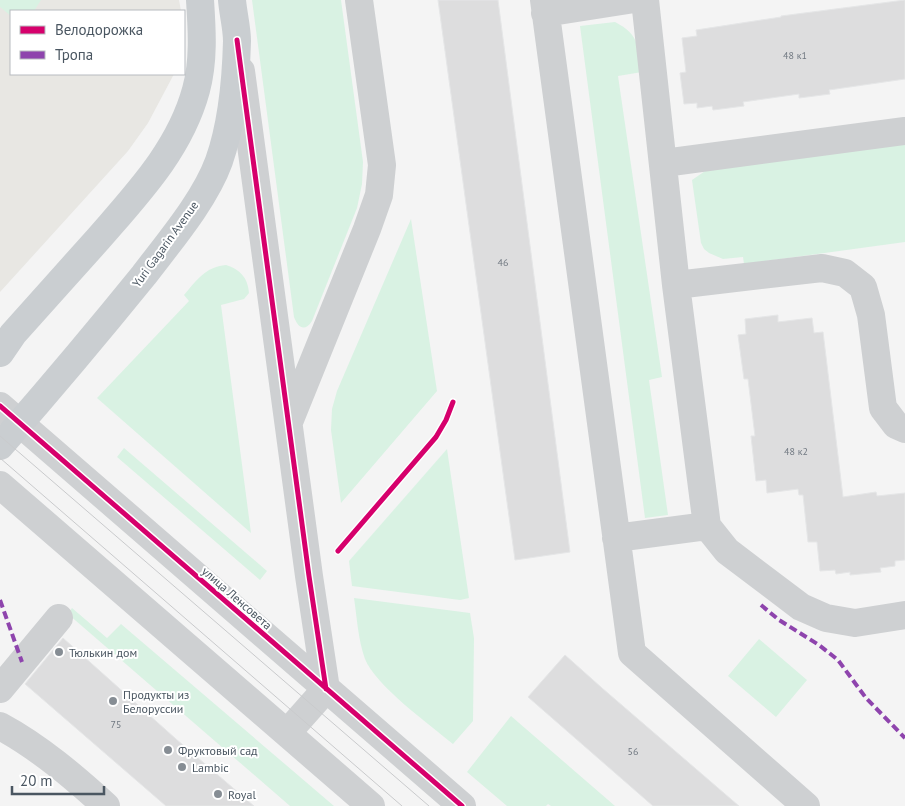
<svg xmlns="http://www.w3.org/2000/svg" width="905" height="806" viewBox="0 0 905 806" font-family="'PT Sans',sans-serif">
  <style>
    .commercial { fill: #e8e7e3 }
    .green { fill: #d9f2e3 }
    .building { fill: #ddddde; stroke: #e5e6e7 }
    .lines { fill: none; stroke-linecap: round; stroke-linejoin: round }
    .minor { stroke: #ced0d2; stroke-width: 28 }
    .major { stroke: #caced1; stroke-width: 28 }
    .tram { stroke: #c9cacc; stroke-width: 1 }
    .quiet { stroke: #8e44ad; stroke-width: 4; stroke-dasharray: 8 4; stroke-linecap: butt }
    .cycleway-casing { stroke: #fff; stroke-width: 8 }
    .cycleway { stroke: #d6006c; stroke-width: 5 }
    .poi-dot { fill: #868d94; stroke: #fff; stroke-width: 2 }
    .labels { text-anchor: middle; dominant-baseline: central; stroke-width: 4; stroke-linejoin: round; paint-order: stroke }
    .number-label { font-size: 10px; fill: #707881 }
    .street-label { font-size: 12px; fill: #4a5661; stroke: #fff }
    .poi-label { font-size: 12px; fill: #4a5661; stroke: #fff; text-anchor: start }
  </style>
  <rect width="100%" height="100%" fill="#f4f4f4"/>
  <!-- commercial -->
  <path class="commercial" d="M0,0H179L181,11H11V74H174L148,123L128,151L0,292Z"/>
  <!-- green -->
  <path class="green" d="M0,0H41L34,11H11V16L0,7Z
    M252,0H341L363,162L362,184L357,208L312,321C305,332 298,328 294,317Z
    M615,22C640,35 638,47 642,72L618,76L662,377L649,380L668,515L645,518L580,26Z
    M905,142V242L744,264L743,257L723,259L709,253L704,249L701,243L692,180L708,169Z
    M411,219L437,391L341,503L331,430L332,409L337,391Z
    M226,265C240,269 248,278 249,293L244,299L221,305L251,533L97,398L189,301L184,295C197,280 205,267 226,265Z
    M124,448L267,571L260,580L117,457Z
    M447,449L469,598L460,600L352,586L349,561Z
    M354,598L470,613L474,638L473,721L453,744C430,725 375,685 365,659C358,640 357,618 354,598Z
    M72,608L107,638L121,624L334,806H290L68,614Z
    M759,639L807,680L776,717L728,676Z
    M511,716L615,806H551L548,804L546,806H507L467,772Z"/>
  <!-- building -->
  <path class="building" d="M438,0H498L570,552L515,560Z
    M905,0V79L829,90L830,94L799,98V94L743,102L744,106L713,110L712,106L697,108V103L684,104L680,73L686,72L682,38L697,36L696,30L781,17V16Z
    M778,315V322L812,318L814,333L823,332L843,497L876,492L877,496L905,493V560L895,561V566L880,568L881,572L850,575V572L836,574L835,570L820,571L817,542H808L803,495H799L798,489L767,493L766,480L756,481L751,436H755L748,379H744L738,335L746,334L745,319Z
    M63,638L176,739L254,806H166L25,684Z
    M565,655L602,688L739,806H653L528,697Z"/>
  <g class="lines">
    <!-- minor -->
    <path class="minor" d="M544,0L632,653L806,806
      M545,13L628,0
      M241,71L309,576L326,689
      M664,163L905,131
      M676,285L822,268L845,273L863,287L871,315L883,408L896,425L905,429
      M0,406L462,806
      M289,422L367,229L379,195L382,165L359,0
      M0,485L371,806
      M707,526L727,551L801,607L826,618L855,623L905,615
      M616,538L707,526L676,285L645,0
      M0,689L59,618
      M0,726C39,747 74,777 106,806
      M287,733L326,689"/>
    <!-- major -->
    <path class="major" d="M0,353L13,334C42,302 70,270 99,238C138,193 180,149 196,90C204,61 202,30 200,0
      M0,446C49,390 97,333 144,275C169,242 205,200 219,161C232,124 236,80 237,41C237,28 233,13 232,0"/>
    <!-- tram -->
    <path class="tram" d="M0,436L429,806
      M0,458L402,806"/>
    <!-- quiet -->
    <path class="quiet" d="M0,600L22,662
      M761,605L779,620L819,645L838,660L866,698L905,738"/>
    <defs>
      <path id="cycleway" d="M237,40L309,576L326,689
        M0,406L462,806
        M338,551L436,437L446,420L453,402"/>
    </defs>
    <!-- cycleway casing -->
    <use href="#cycleway" class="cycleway-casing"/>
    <!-- cycleway -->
    <use href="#cycleway" class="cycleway"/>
  </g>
  <!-- markers -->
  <g class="poi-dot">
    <circle cx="59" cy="652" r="5"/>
    <circle cx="113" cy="701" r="5"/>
    <circle cx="168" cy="750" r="5"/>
    <circle cx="182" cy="767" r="5"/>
    <circle cx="218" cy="794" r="5"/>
  </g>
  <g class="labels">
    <!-- number labels -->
    <g class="number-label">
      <text x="795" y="55">48 к1</text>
      <text x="503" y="262">46</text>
      <text x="796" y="451">48 к2</text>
      <text x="116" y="724">75</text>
      <text x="633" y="751">56</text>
    </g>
    <!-- street labels -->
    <g class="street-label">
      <text transform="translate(165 244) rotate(-54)">Yuri Gagarin Avenue</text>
      <text transform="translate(237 598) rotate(41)">улица Ленсовета</text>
    </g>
    <!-- poi labels -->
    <g class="poi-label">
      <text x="69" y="652">Тюлькин дом</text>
      <text x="123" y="694">Продукты из<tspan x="123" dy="14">Белоруссии</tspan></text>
      <text x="178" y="750">Фруктовый сад</text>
      <text x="192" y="767">Lambic</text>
      <text x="228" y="794">Royal</text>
    </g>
  </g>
  <!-- legend -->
  <rect x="10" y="10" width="175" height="65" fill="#ffffff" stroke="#b7bbc0"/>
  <rect x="20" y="26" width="25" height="8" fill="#d6006c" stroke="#b7bbc0"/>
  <text x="55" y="35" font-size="15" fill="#4a5661">Велодорожка</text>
  <rect x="20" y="51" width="25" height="8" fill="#8e44ad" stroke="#b7bbc0"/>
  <text x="55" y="60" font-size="15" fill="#4a5661">Тропа</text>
  <!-- scale -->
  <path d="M12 786v8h92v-8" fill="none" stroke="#4a5661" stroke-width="2.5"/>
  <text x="20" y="786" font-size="15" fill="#4a5661" stroke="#ffffff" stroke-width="4" paint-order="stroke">20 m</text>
</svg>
